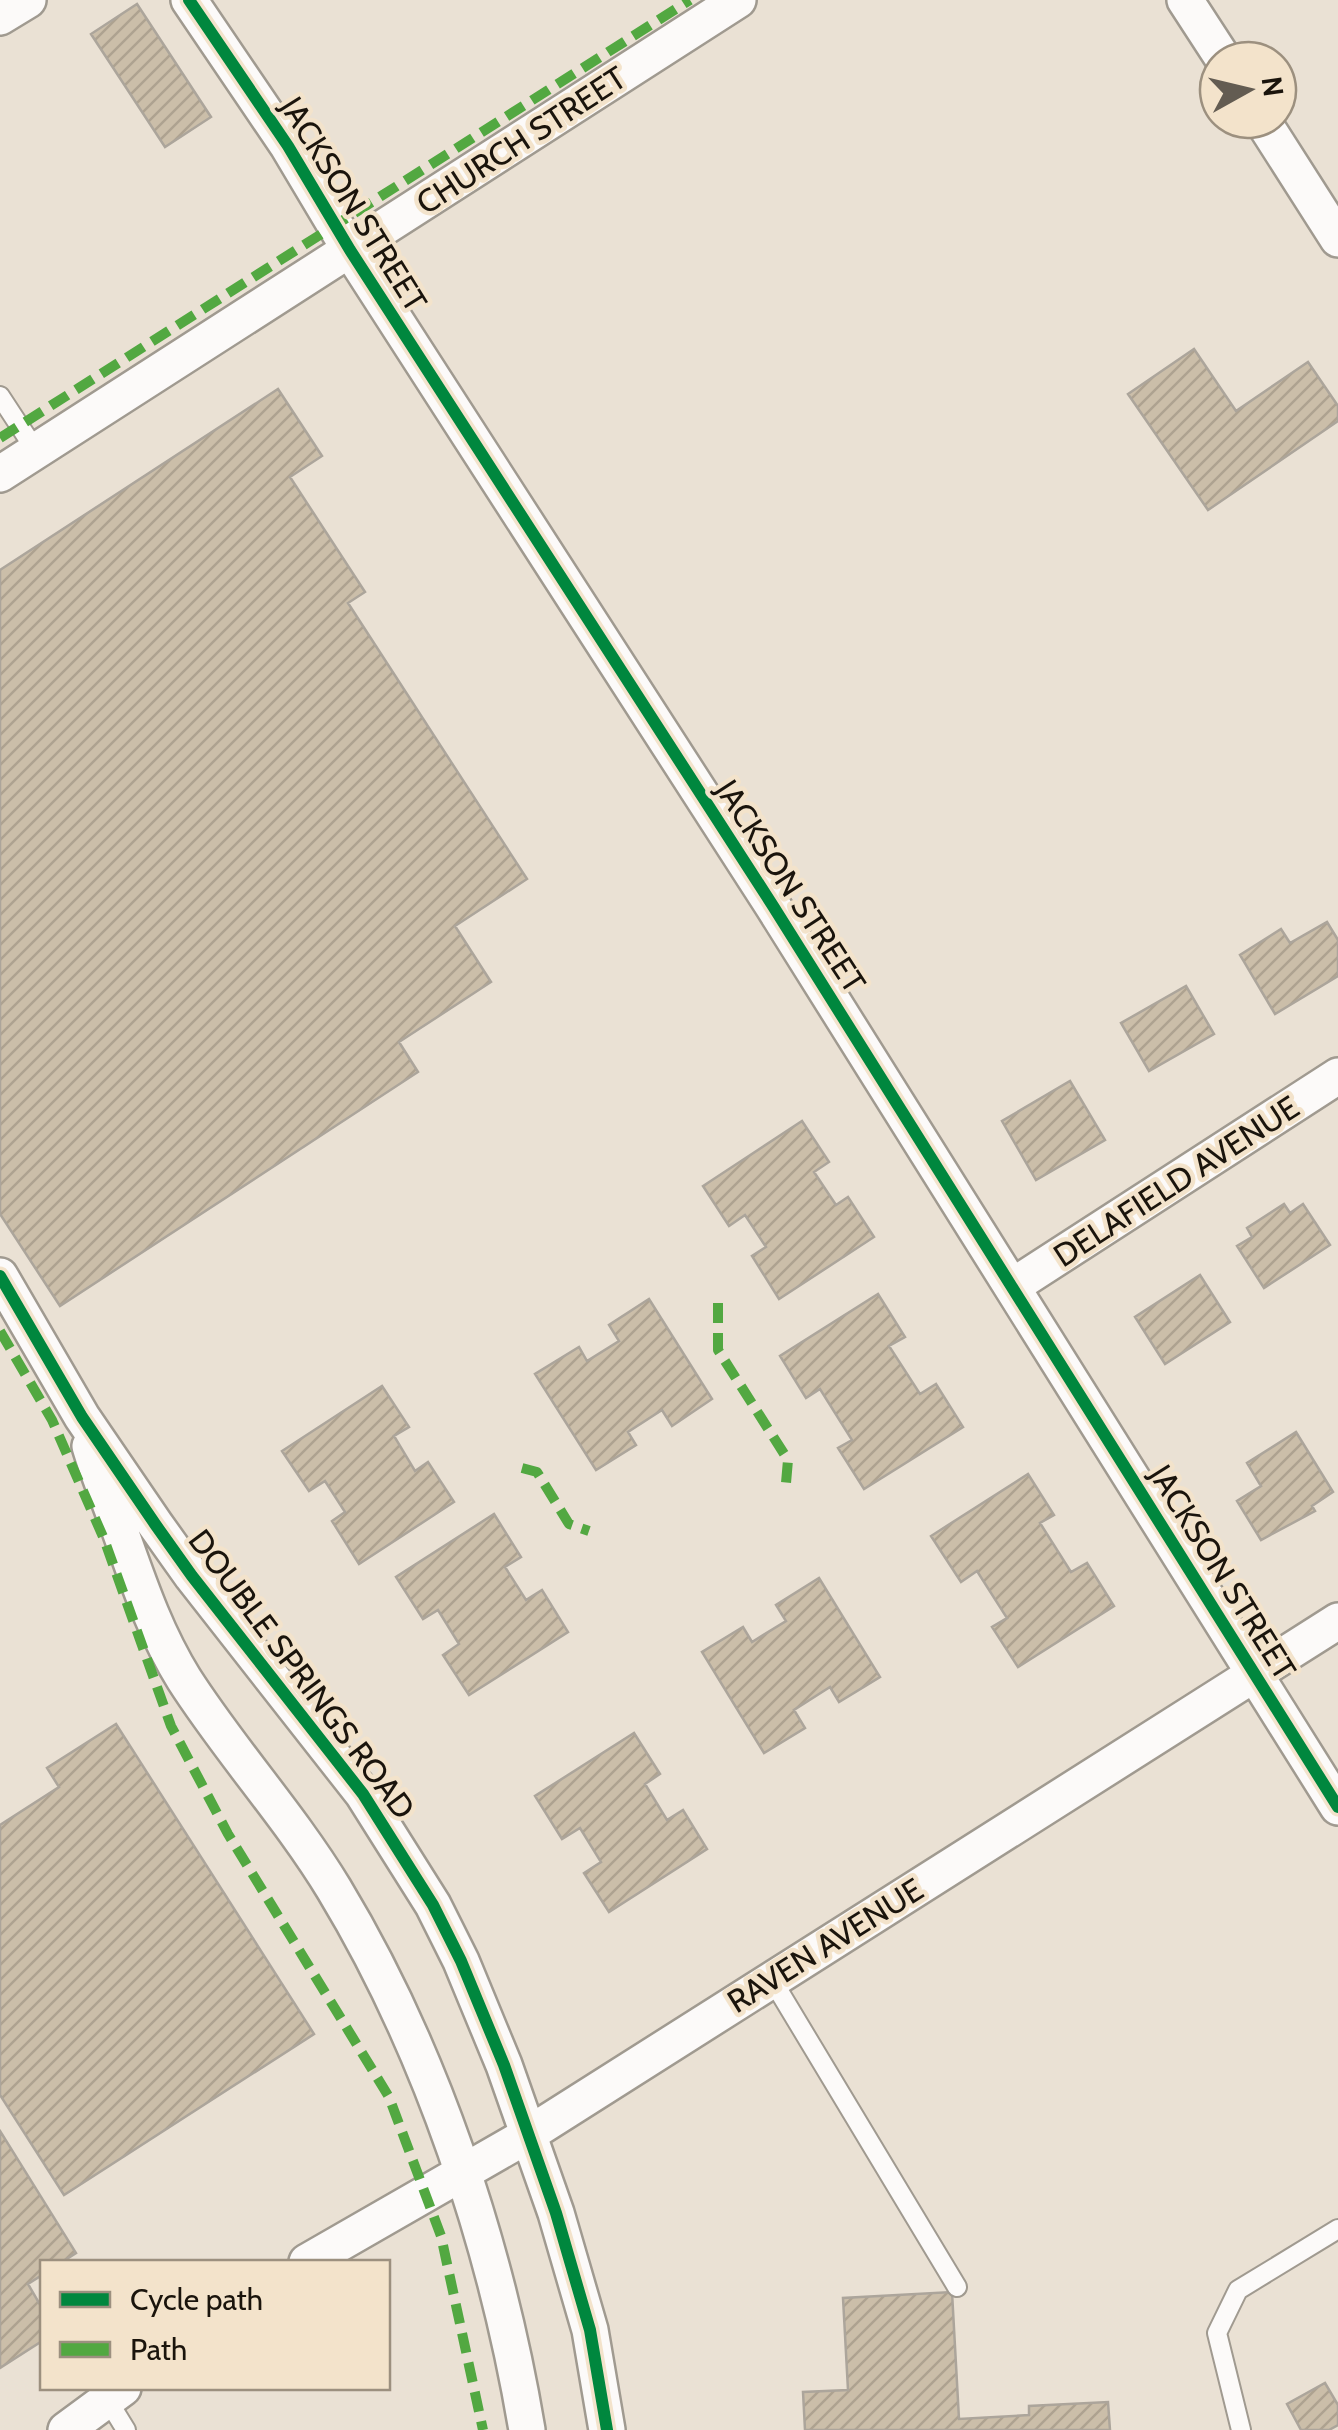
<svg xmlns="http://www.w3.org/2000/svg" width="1338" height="2430" viewBox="0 0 1338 2430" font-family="Cabin,sans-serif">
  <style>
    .building { fill: url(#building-hatch); stroke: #aca59b; stroke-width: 2.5 }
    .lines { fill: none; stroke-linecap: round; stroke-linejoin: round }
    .service-casing { stroke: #a09a90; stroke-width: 22 }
    .minor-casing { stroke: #a09a90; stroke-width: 40 }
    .service { stroke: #fcfaf9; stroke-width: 18 }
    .minor { stroke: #fcfaf9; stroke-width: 35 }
    .quiet { stroke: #52a841; stroke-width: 10; stroke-dasharray: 20 10; stroke-linecap: butt }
    .cycleway-casing { stroke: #f3e3cb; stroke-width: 19 }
    .cycleway { stroke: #00873e; stroke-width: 12 }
    .labels { text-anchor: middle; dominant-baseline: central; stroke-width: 9; stroke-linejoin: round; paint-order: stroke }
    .street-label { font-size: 32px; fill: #1a140c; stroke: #f3e3cb }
  </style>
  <defs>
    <pattern id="building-hatch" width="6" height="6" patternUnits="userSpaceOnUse" patternTransform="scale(2.5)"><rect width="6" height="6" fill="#cbbea9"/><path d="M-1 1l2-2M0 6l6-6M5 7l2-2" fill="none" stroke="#aea290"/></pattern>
  </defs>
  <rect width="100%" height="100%" fill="#eae1d4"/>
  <!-- building -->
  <path class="building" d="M137,4L211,117L165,147L91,34Z
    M1194,349L1236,411L1308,362L1338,406V421L1208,510L1128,394Z
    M278,389L322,456L290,477L365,592L348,603L527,879L455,926L491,982L399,1042L418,1072L60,1306L0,1214V570Z
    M1327,922L1338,940V976L1275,1014L1240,955L1281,929L1290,943Z
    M1186,986L1214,1034L1149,1071L1121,1023Z
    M1070,1081L1105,1140L1036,1180L1002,1121Z
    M802,1121L829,1162L814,1172L836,1205L848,1197L874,1237L779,1299L752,1256L766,1247L745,1215L729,1226L703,1186Z
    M1284,1204L1290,1213L1303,1204L1330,1245L1264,1288L1237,1246L1252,1237L1247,1228Z
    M1200,1275L1230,1322L1165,1364L1135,1317Z
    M878,1294L905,1337L889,1346L920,1394L936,1384L963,1427L864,1489L838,1448L852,1440L820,1389L806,1398L780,1356Z
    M649,1299L712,1399L672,1426L662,1410L628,1432L636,1445L596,1470L535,1374L579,1347L587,1361L619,1341L609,1325Z
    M382,1386L409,1427L394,1436L415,1471L428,1462L454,1502L359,1564L332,1521L345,1512L325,1481L309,1491L282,1451Z
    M1296,1432L1333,1492L1312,1506L1315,1511L1261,1540L1237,1501L1261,1486L1247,1463Z
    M1028,1474L1054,1515L1040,1523L1071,1572L1087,1563L1114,1606L1018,1667L992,1627L1007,1618L977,1571L961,1582L931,1536Z
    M494,1514L521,1557L505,1567L526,1600L542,1590L568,1632L469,1695L443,1655L459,1644L438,1610L423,1619L396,1577Z
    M819,1578L880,1677L839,1702L830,1687L794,1710L805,1728L764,1753L702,1652L743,1627L752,1642L786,1621L776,1605Z
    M116,1724L314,2034L64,2195L0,2095V1825L59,1787L47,1768Z
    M634,1733L660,1774L645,1784L667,1820L683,1810L707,1849L609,1912L584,1873L601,1862L580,1828L562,1839L535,1796Z
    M0,2131L76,2253L62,2262H42V2275L28,2284L42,2308V2341L0,2368Z
    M952,2292L959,2419L1029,2415V2406L1108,2402L1110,2430H805L803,2392L848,2390L843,2298Z
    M1325,2383L1338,2405V2425L1329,2430H1301L1287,2404Z"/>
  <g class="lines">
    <defs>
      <path id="service" d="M0,396L36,451
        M771,1978L957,2287
        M107,2399L126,2430
        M1241,2430L1217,2333L1238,2290L1338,2229"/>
      <path id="minor" d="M189,0L288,146L350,250L773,906L1338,1807
        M1185,0L1224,60
        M0,17L28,0
        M1262,120L1338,239
        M0,474L738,0
        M0,1276L82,1417L155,1524L192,1576L363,1794L433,1905L461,1961L504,2065L556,2213L590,2330L607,2430
        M1013,1286L1338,1076
        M90,1446C98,1473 109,1499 118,1525C137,1578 154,1631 184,1679C230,1751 289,1815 334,1889C431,2049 496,2245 527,2430
        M307,2262L521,2139L1338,1621
        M66,2430L123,2388"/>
    </defs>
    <!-- service casing -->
    <use href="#service" class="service-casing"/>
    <!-- minor casing -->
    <use href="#minor" class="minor-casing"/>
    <!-- service -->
    <use href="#service" class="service"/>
    <!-- minor -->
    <use href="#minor" class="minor"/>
    <!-- quiet -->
    <path class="quiet" d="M0,438L690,0
      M718,1303V1350L788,1460L786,1483
      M0,1331L52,1420L104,1539L171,1726L228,1834L389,2097L441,2236L483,2430
      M522,1468L537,1472L569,1524L589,1531"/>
    <defs>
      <path id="cycleway" d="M189,0L288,146L350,250L773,906L1338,1807
        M0,1276L82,1417L155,1524L192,1576L363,1794L433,1905L461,1961L504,2065L556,2213L590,2330L607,2430"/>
    </defs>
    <!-- cycleway casing -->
    <use href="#cycleway" class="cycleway-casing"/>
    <!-- cycleway -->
    <use href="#cycleway" class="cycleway"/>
  </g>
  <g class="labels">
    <!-- street labels -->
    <g class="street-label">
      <text transform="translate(521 140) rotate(-33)">CHURCH STREET</text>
      <text transform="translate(354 204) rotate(58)">JACKSON STREET</text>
      <text transform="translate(791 886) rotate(57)">JACKSON STREET</text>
      <text transform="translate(1176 1181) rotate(-33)">DELAFIELD AVENUE</text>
      <text transform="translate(1223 1572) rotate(58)">JACKSON STREET</text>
      <text transform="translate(302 1674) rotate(53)">DOUBLE SPRINGS ROAD</text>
      <text transform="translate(825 1945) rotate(-32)">RAVEN AVENUE</text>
    </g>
  </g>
  <!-- legend -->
  <rect x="40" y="2260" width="350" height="130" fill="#f3e3cb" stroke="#9c907f" stroke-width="2.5"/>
  <rect x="60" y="2292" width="50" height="15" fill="#00873e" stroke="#9c907f" stroke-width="2.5"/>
  <text x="130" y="2310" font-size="30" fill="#1a140c">Cycle path</text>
  <rect x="60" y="2342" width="50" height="15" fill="#52a841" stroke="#9c907f" stroke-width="2.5"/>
  <text x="130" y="2360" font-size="30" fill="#1a140c">Path</text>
  <!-- north arrow -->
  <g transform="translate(1248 90) rotate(82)"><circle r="48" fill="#f3e3cb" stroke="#9c907f" stroke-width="2.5"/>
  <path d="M0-8L18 38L0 25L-18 38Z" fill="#635c52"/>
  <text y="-15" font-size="28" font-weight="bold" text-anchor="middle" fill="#1a140c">N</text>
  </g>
</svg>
